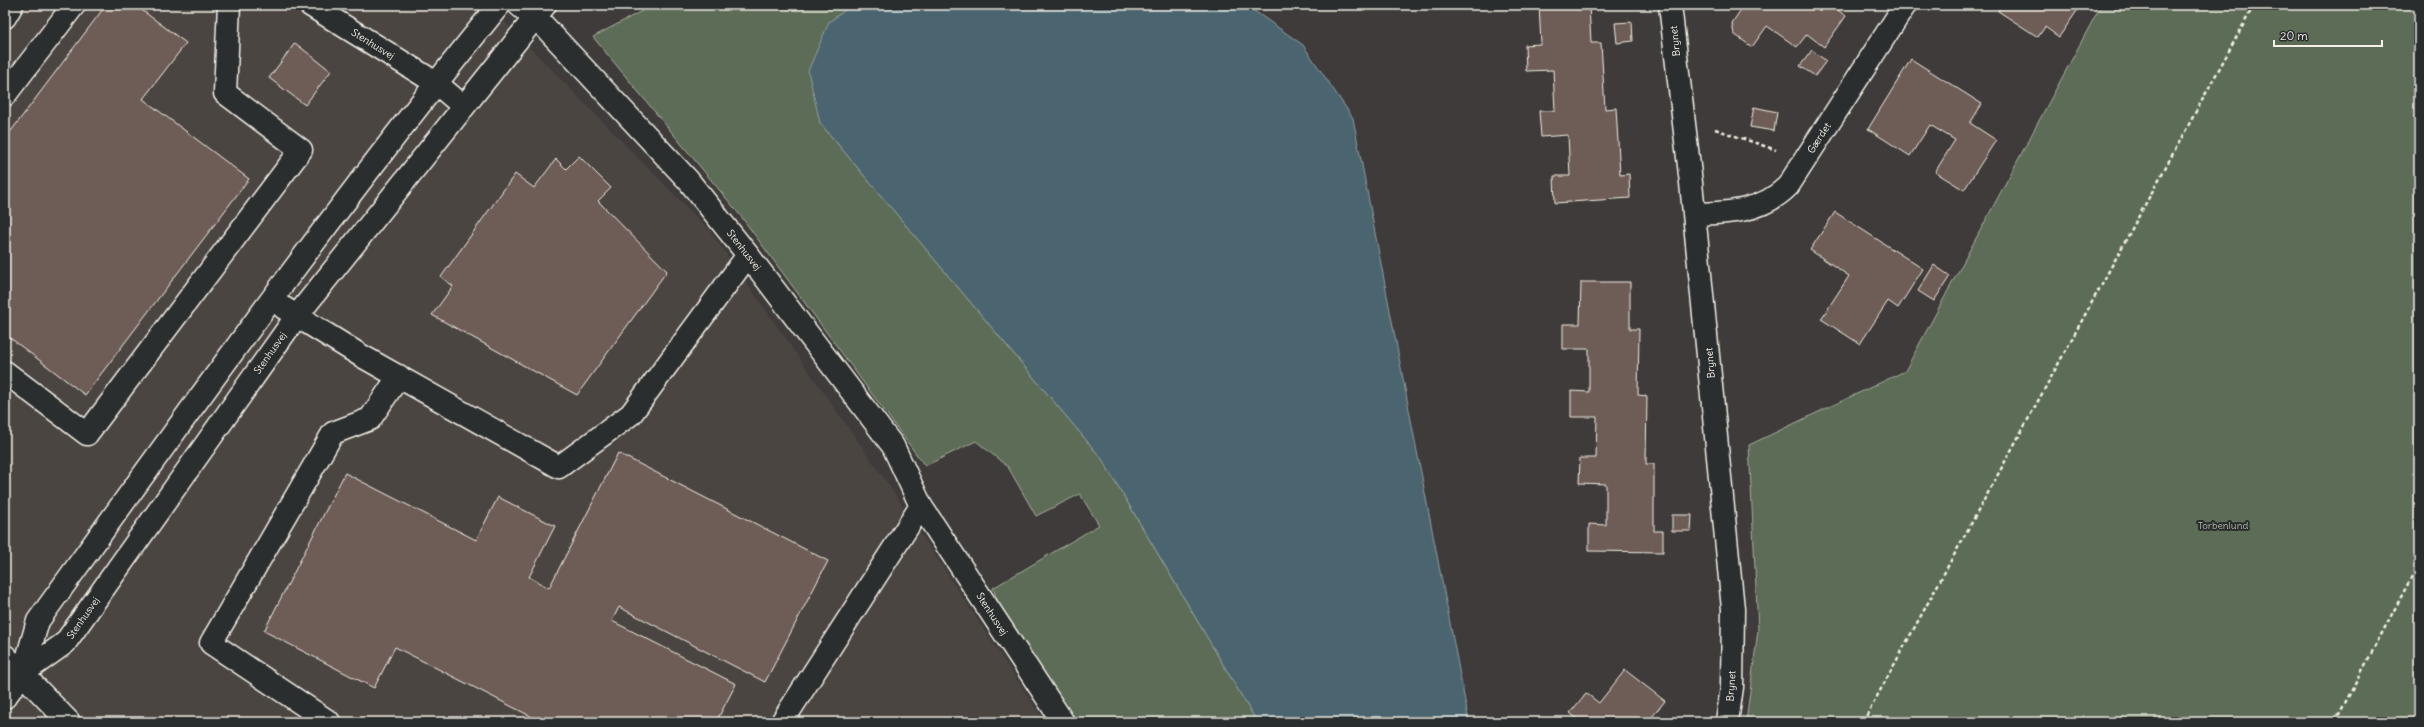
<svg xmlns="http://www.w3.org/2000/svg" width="2424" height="727" viewBox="0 0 2424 727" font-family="Delius,sans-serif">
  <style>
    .built { fill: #4c4542 }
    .green { fill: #5b6c56; stroke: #a8ae9f }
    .water { fill: #4c6570; stroke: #8f9da0 }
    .building { fill: #6e5d56; stroke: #f4f1e8 }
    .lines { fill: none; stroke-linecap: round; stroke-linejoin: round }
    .minor-casing { stroke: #f4f1e8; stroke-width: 25 }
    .major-casing { stroke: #f4f1e8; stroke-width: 25 }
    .path { stroke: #f4f1e8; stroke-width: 2.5; stroke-dasharray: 4 3; stroke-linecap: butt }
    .minor { stroke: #2a2d2e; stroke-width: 22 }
    .major { stroke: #2a2d2e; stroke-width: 22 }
    .labels { text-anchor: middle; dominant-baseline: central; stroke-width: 4; stroke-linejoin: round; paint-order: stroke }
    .street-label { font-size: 10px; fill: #f4f1e8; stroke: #2a2d2e }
    .park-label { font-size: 10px; fill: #afb5a6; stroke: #2a2d2e }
  </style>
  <rect width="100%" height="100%" fill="#3e3b3a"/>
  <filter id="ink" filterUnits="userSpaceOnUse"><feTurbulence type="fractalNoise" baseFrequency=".025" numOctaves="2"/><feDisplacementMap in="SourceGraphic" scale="8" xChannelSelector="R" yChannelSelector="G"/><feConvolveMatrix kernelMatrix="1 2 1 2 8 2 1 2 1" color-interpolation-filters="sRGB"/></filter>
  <g filter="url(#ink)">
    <!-- built -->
    <path class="built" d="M5,5H488L710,231L888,484L1045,722H5Z"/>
    <!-- green -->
    <path class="green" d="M653,5H852L829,22L820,123L1102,459L1257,722H1077L1005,622L993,588L1099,525L1080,494L1036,516L1008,467L976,441L925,466L740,215L593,37Z
      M2101,5H2419V722H1746L1758,630L1749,445L1905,371Z"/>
    <!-- water -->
    <path class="water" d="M852,5H1246L1303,45L1353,118L1469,722H1257L1102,459L820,123L808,71L829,22Z"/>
    <!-- building -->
    <path class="building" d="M106,5H135L186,43L143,99L249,179L85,395L5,334V139Z
      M1539,5H1589L1591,43H1601L1605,109L1616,108L1620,175L1629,174L1630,198L1555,203L1554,176H1570L1568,135L1541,137L1539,111H1555L1553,70L1526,71L1525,45L1541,44Z
      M1737,5H1831L1846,16L1824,47L1807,34L1797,47L1767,26L1752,47L1734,34L1732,23L1742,8Z
      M2002,5H2081L2059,37L2045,27L2038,37L1998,11Z
      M1632,22L1633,41L1617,43L1615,23Z
      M295,43L331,71L305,105L269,78Z
      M1812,50L1826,61L1815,76L1800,66Z
      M1911,59L1982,104L1970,123L1996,140L1964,190L1935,172L1955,140L1930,125L1910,156L1868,129Z
      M1754,107L1777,112L1774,131L1750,127Z
      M579,156L611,188L598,201L667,271L577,395L432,315L453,286L441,277L515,174L534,188L556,159L566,169Z
      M1835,212L1923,269L1898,308L1888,301L1860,344L1821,319L1849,276L1810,250Z
      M1934,265L1950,276L1934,301L1918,291Z
      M1581,282H1630V329H1639L1638,395L1647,396L1646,464H1654V531H1663V552L1589,551V524L1606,525V484L1579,483L1580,458H1596L1597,417H1571V391L1589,392V349H1563V324H1580Z
      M618,453L828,561L765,682L619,607L612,621L736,684L716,722H542L395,647L374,688L264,631L345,473L476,540L498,497L555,526L529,577L549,588Z
      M1672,515H1692L1691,531H1672Z
      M1625,670L1665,701L1648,722H1581L1570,713L1586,693L1599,703Z"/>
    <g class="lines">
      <defs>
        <path id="minor" d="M310,5L436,83L463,106
          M519,5L544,26L688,180L748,255L893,446L921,506L1063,722
          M1670,5L1691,183L1733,609L1732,687L1727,722
          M5,17L12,5
          M5,95L74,5
          M1694,214C1729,213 1762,212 1788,186L1905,5
          M284,308L360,355L559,467L631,414L748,255
          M5,372L87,434L301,150L225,93L229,5
          M23,673L38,621C188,413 337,204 499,5
          M5,697L23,673L65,643L296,317L545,5
          M329,722L211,643L333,433L370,419L399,376
          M782,722L921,506"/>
        <path id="major" d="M5,656L69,722"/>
      </defs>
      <!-- minor casing -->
      <use href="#minor" class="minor-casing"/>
      <!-- major casing -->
      <use href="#major" class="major-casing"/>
      <!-- path -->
      <path class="path" d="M1715,129L1776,150
        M1863,722L2254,5
        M2335,722L2419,563"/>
      <!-- minor -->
      <use href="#minor" class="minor"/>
      <!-- major -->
      <use href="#major" class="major"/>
    </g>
  </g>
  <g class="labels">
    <!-- street labels -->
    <g class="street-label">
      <text transform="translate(1675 41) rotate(-96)">Brynet</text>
      <text transform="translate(373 44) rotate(32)">Stenhusvej</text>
      <text transform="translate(1819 138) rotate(-57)">Gærdet</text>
      <text transform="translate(744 250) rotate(52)">Stenhusvej</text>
      <text transform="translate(270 353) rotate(-55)">Stenhusvej</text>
      <text transform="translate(1710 363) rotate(-95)">Brynet</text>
      <text transform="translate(992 614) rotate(57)">Stenhusvej</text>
      <text transform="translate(83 618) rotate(-55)">Stenhusvej</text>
      <text transform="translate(1731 686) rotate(-86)">Brynet</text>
    </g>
    <!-- park labels -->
    <g class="park-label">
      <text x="2223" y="525">Torbenlund</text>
    </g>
  </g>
  <!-- margin -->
  <rect width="2424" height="727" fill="none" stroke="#2a2d2e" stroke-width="20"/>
  <rect x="10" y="10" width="2404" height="707" fill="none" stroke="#f4f1e8" stroke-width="1.5" filter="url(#ink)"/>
  <!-- scale -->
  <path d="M2274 40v6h108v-6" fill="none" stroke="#f4f1e8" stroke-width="2"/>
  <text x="2280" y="40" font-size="12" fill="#f4f1e8" stroke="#2a2d2e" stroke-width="3" paint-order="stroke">20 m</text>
</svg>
